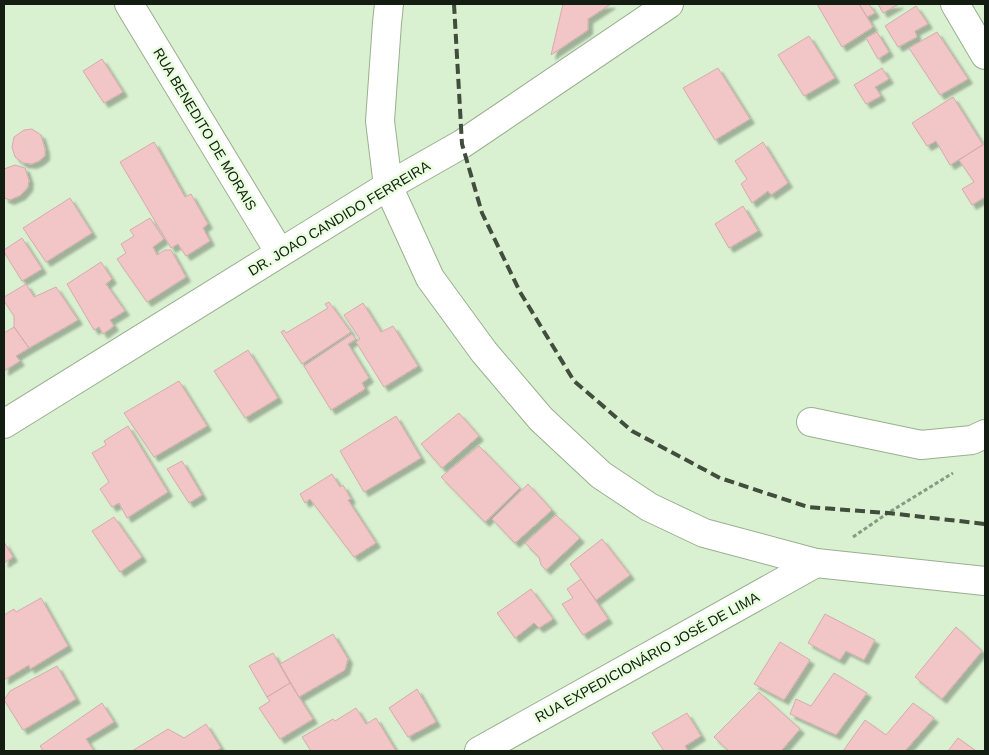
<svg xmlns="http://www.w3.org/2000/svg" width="989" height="755" viewBox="0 0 989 755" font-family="Helvetica,sans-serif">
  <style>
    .building { fill: #f2c5c6; stroke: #d6abac; filter: url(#shadow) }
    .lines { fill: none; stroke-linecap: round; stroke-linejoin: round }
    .minor-casing { stroke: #99af8f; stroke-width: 30 }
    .major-casing { stroke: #99af8f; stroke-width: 30 }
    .path { stroke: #889a81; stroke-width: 3; stroke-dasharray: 4 2.5; stroke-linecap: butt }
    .minor { stroke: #fff; stroke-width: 28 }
    .major { stroke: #fff; stroke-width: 28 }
    .rail { stroke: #414d3d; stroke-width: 4; stroke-dasharray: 10 5; stroke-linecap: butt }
    .labels { text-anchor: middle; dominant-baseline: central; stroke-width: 5; stroke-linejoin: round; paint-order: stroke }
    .street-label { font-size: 14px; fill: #141d11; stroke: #e7ffdd }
  </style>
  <defs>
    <filter id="shadow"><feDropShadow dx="4.5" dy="4.5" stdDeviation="1" flood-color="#0004"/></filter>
  </defs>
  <rect width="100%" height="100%" fill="#d9f1d0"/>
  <!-- building -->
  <path class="building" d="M563,4H611L588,19V30L551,55Z
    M817,4H859L873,27L842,47Z
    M859,4H869L875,13L867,17Z
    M878,4H899L883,13Z
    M916,6L928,24L915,31L917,37L898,47L885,26Z
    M877,32L889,52L878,59L866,38Z
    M937,32L968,79L940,95L909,48Z
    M809,36L835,78L804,96L778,55Z
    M102,59L123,92L104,103L83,71Z
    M718,68L750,119L715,140L683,88Z
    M882,68L889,79L875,87L881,96L866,104L854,85Z
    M953,97L983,145L950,165L936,141L927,146L912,123Z
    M32,129L41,135L45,149V156L39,161L32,164L23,163L15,157L12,147L14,137L24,130Z
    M154,142L185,197L191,194L208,224L203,228L210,241L186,256L178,244L171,248L120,162Z
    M763,142L788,183L771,195L768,191L752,203L741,184L747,179L735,161Z
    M985,143V197L972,205L962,189L974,182L959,160Z
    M15,165L25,168L29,180L28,187L21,195L10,200L4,198V169Z
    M70,198L92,233L46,262L23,228Z
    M743,206L758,231L729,248L715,224Z
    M150,218L164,239L153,247L157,255L165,250H171L186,277L147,302L117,259L126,253L121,244L134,236L130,230Z
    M22,238L42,269L22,281L4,252V250Z
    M101,262L112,279L106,284L125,311L110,320L114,326L103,334L99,327L94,330L67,284Z
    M26,284L34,297L56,287L78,320L29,348L14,327V316L4,301V297Z
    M329,302L351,332L302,364L281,332L284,330L286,333L328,308L325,304Z
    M363,303L381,332L393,326L418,366L384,387L356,342L360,339L344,315Z
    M14,327L29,348L16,356L20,361L4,371V333Z
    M352,334L356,339L348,344L369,378L362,383L365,389L331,410L304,366Z
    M248,350L278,398L245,418L214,371Z
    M179,381L207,426L154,457L124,413Z
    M459,413L479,436L442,468L421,444Z
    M396,416L421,458L364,492L340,451Z
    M128,426L168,492L127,518L119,503L112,507L100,489L109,482L92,453L106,445L104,441Z
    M479,446L520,488L485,522L441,477Z
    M182,461L202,495L189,503L167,469Z
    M332,474L340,487L343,485L351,499L348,500L376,543L354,557L310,499L305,503L300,494Z
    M528,484L552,510L515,543L492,519Z
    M556,515L580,538L546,570L541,565L539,557L525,543Z
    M114,517L142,557L120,572L92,531Z
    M602,539L630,575L596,600L570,564Z
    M4,542L13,557L4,563Z
    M581,579L608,619L583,635L562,604L573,598L567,589Z
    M531,589L553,619L539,628L534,623L515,638L497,613Z
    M41,598L68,646L30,669L29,665L4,680V615L14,609L16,612Z
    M825,614L875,640L864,660L846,651L840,660L808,643Z
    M956,627L982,651L942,699L915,677Z
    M333,634L348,659L345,670L299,697L280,664Z
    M780,642L810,660L784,700L754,684Z
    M273,653L290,683L267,697L249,666Z
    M57,666L76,699L23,730L4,700L10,691Z
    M834,673L867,693L836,735L790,714L796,699L811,706Z
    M290,683L313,719L280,739L259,708L270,701L267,697Z
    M417,689L436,722L408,737L389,708Z
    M759,692L800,729L781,751H729L714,737Z
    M102,703L114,722L86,739L94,751H43L40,746Z
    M913,703L934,718L905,751H843L865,720L886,735Z
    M356,708L366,724L376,718L396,751H311L302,737L333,719L335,721Z
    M687,713L701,736L685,746L688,751H664L652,733Z
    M206,724L221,748L216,751H132L168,729L184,738Z
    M958,738L976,751H948Z"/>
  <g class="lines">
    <defs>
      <path id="minor" d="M129,4L280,253
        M955,4L985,55
        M811,422L921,445L972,440L985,434
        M4,424L388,186L462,144L669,4
        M479,751L816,563"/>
      <path id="major" d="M389,4L387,23L380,121L388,186L430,278L484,352L541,419L601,475L649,507L704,533L816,563L985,581"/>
    </defs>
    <!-- minor casing -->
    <use href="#minor" class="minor-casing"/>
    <!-- major casing -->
    <use href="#major" class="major-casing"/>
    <!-- path -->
    <path class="path" d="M853,537L888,513L953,473"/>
    <!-- minor -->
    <use href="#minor" class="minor"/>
    <!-- major -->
    <use href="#major" class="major"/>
    <!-- rail -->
    <path class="rail" d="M454,4L462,144L482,213L520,292L574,381L632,431L720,478L808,507L888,513L985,524"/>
  </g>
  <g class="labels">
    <!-- street labels -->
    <g class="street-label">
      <text transform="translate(205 129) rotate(59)">RUA BENEDITO DE MORAIS</text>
      <text transform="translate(339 218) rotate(-31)">DR. JOAO CANDIDO FERREIRA</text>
      <text transform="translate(647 657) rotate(-29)">RUA EXPEDICIONÁRIO JOSÉ DE LIMA</text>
    </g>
  </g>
  <!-- border -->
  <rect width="989" height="755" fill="none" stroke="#141d11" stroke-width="10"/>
</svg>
